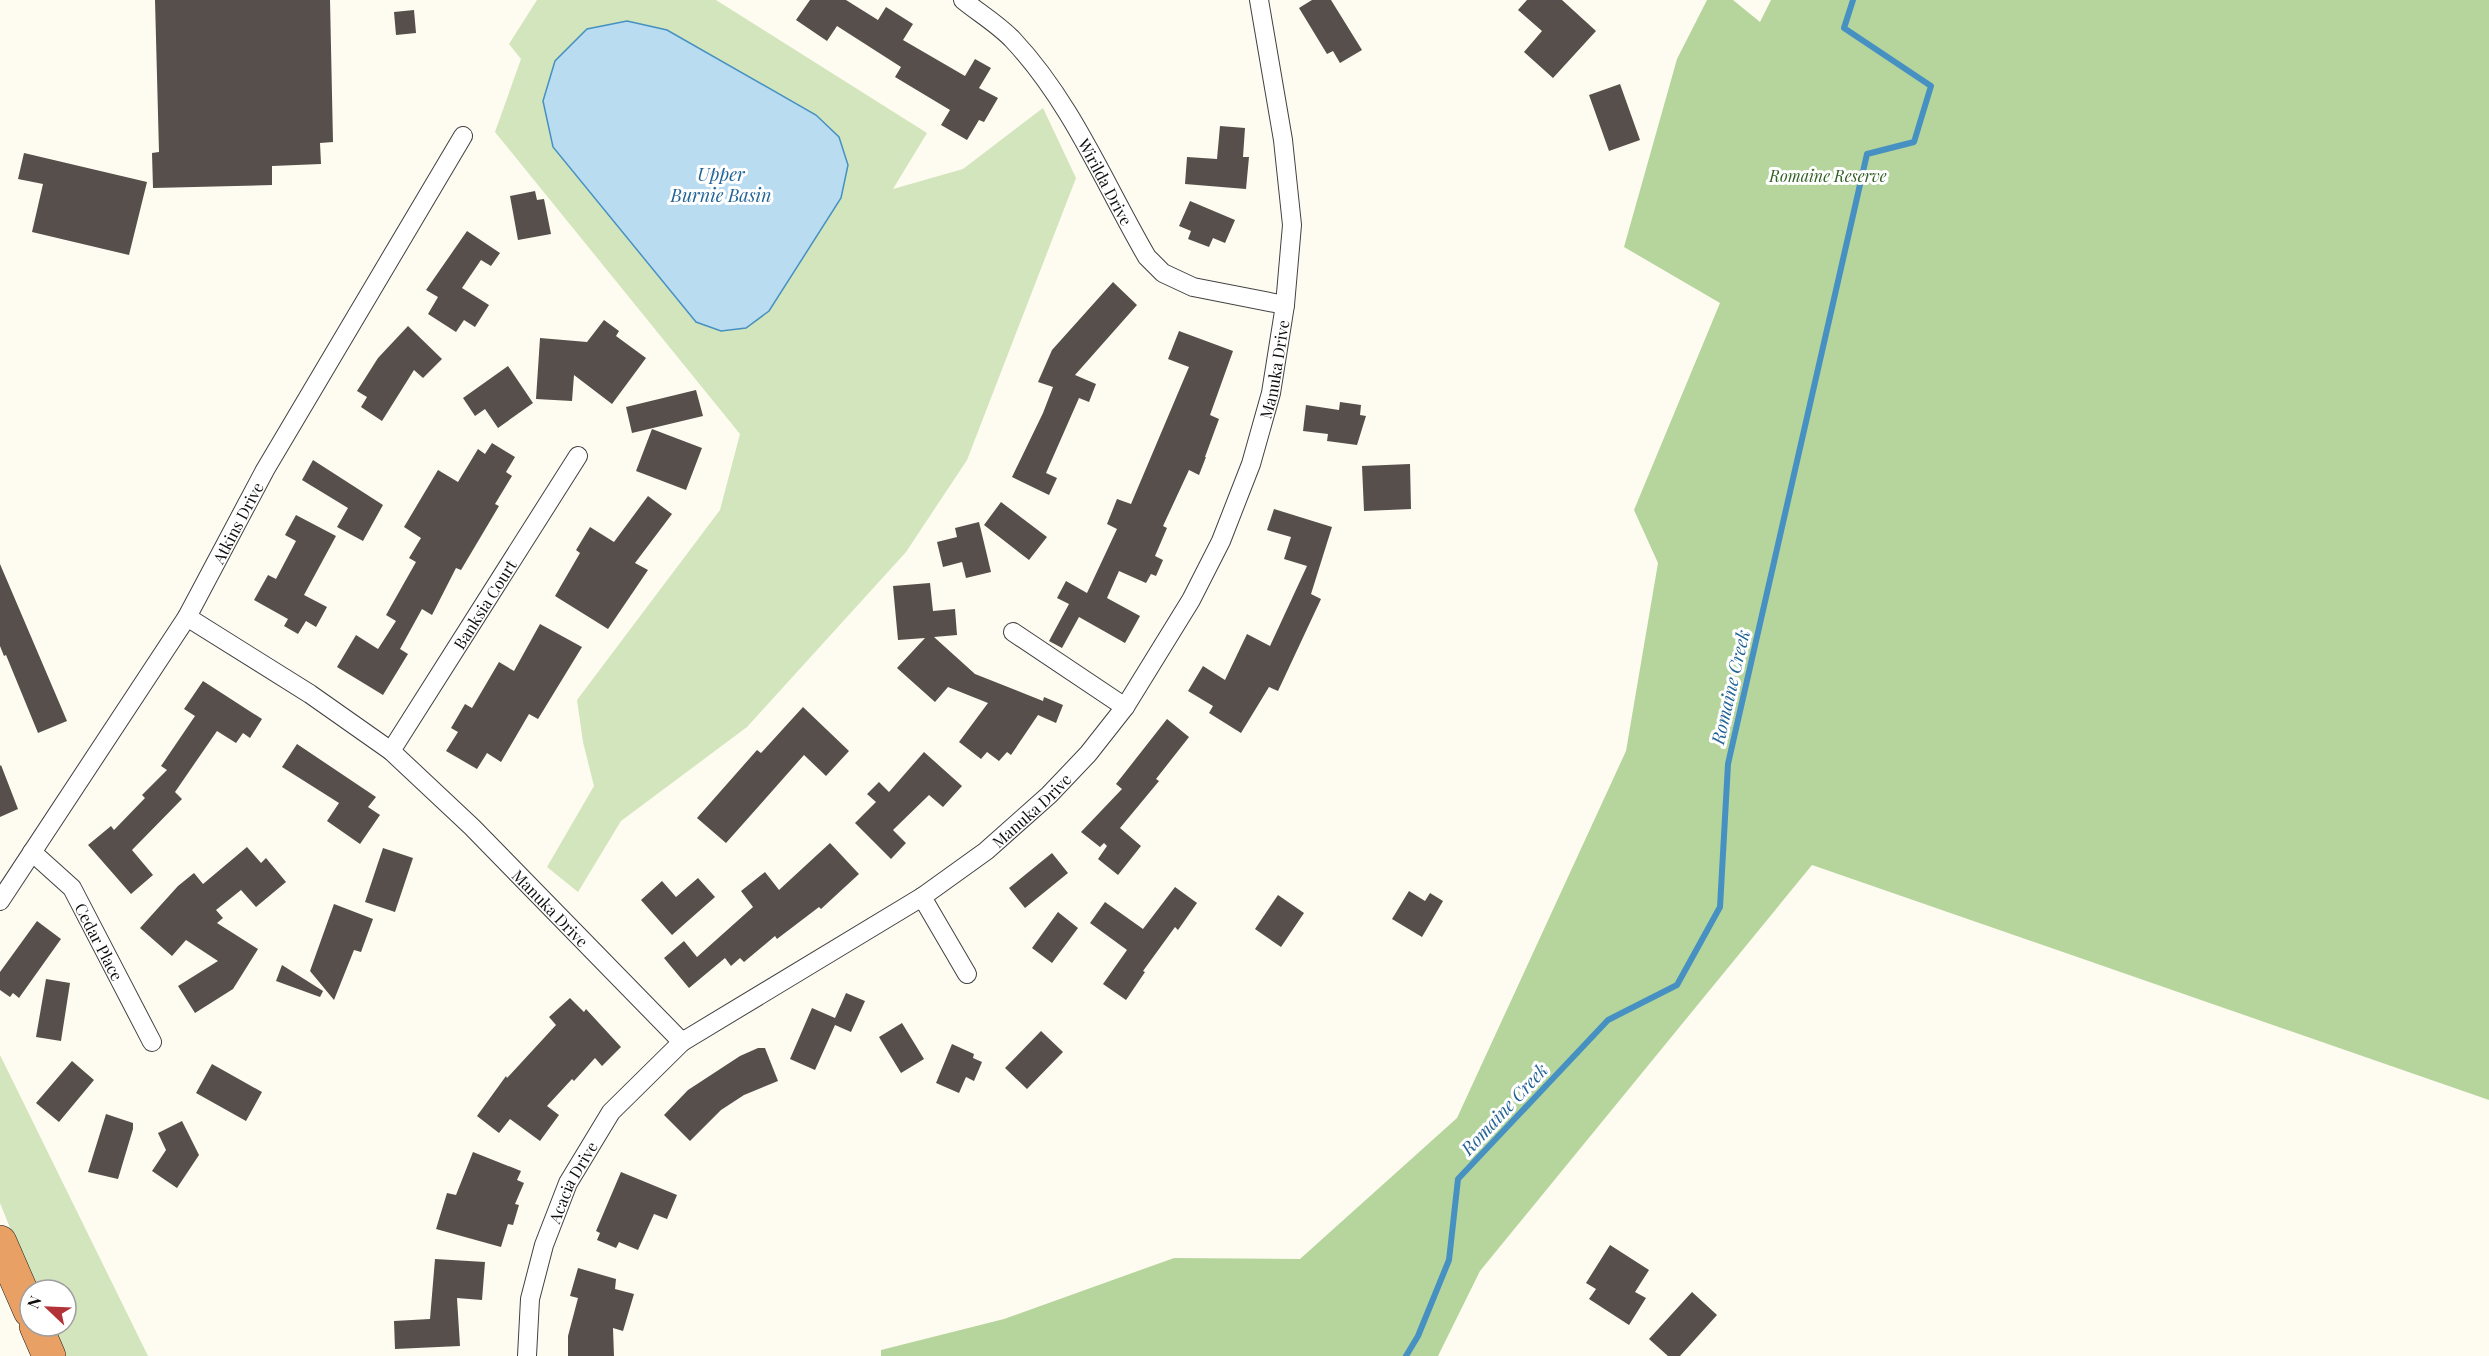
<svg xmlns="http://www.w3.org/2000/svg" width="2489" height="1356" viewBox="0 0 2489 1356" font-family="'Playfair Display',serif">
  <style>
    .green { fill: #d2e5bc; fill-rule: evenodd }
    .forest { fill: #b6d59d }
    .water { fill: #b9dcf1; stroke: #4691c2; stroke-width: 1.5 }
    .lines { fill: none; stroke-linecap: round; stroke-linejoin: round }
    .stream { stroke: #4691c2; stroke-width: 6 }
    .building { fill: #564f4b }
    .street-casing { stroke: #414141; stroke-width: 20 }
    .highway-casing { stroke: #1f1f1f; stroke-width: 34 }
    .street { stroke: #fff; stroke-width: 18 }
    .highway { stroke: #e8a064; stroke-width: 33 }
    .labels { text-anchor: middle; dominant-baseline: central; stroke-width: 6; stroke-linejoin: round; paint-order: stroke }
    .park-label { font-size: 16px; font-style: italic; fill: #306024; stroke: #fff }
    .street-label { font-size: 16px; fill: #0e0e0e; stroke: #fff }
    .water-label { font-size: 18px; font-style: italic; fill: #226395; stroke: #fff }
  </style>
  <rect width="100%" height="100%" fill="#fefbf0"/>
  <!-- green -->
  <path class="green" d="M537,0H716L927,133L893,189L963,169L1043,108L1076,178L967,460L906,552L747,727L621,821L578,892L547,867L594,786L583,742L577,700L720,510L740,434L495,132L521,59L509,44ZM553,147L721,330L695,322Z
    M0,1055L148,1356H65L51,1326H66V1290H35L0,1203Z"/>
  <!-- forest -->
  <path class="forest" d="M1707,0H1733L1760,22L1771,0H2489V1100L1812,865L1480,1271L1438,1356H881V1350L1004,1319L1174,1258L1300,1259L1457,1118L1626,751L1658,563L1634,510L1720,303L1624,247L1677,59Z"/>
  <!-- water -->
  <path class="water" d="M627,21L667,30L816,115L839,137L848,165L841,198L769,311L746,328L721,331L696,322L553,147L543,101L555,61L587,29Z"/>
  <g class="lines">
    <!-- stream -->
    <path class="stream" d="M1406,1356L1418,1336L1449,1260L1458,1179L1608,1020L1677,985L1720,907L1728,764L1867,154L1914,142L1931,86L1844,28L1853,0"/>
  </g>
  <!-- building -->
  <path class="building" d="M155,0H330L333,142L320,143L321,164L272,166V185L153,188L152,153L159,152Z
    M810,0H846L878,20L886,7L913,24L903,40L965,76L975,59L991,68L979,88L998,98L984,122L979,120L967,140L941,125L950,110L895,77L901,67L837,26L827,41L796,20Z
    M1312,0H1331L1362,50L1340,63L1333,51L1327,54L1299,8Z
    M1527,0H1562L1596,31L1553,78L1524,52L1542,31L1518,10Z
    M414,10L416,33L396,35L394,12Z
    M1620,84L1640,140L1609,151L1589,95Z
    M1220,126L1245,128L1243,157H1249L1246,189L1185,184L1187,157L1217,159Z
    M24,153L147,182L129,255L32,232L43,184L18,179Z
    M535,191L537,200L544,199L551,234L518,240L510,196Z
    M1190,201L1235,220L1225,243L1213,238L1209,247L1188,239L1191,231L1179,226Z
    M467,231L500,253L491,266L481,260L462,288L489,305L475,327L464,320L456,332L428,314L438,297L426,290Z
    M1113,282L1137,305L1075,375L1096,384L1089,402L1079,398L1046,473L1057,478L1049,495L1012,477L1043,413L1053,387L1038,382L1052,350Z
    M604,320L619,331L616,336L646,358L612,404L574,375L572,401L536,399L540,338L587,342Z
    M408,326L442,359L423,378L414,370L382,421L361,407L367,397L357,391L378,358Z
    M1179,331L1233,351L1210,415L1219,419L1205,457H1206L1199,475L1189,470L1163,526L1167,528L1155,556L1163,560L1156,576L1151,574L1146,583L1119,571L1107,598L1140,616L1125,643L1079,617L1062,648L1049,641L1069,604L1057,598L1066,581L1087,593L1117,529L1107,524L1117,499L1131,504L1189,367L1168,359Z
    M508,366L533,403L498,428L485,409L475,416L463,398Z
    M696,390L703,416L632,433L626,407Z
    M1340,402L1361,405L1360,415L1366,416L1357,445L1327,441L1328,434L1303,431L1306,405L1339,410Z
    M652,429L702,448L686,490L636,471Z
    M492,443L515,457L506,472L512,476L495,504L499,506L461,570L456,568L432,615L422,609L400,649L408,654L383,695L337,667L356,635L378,649L396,621L386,615L416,562L409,558L421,538L404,527L438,470L458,482L478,449L485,454Z
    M313,460L383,505L363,541L337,527L348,508L302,480Z
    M1410,464L1411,509L1364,511L1362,466Z
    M648,496L672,514L635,563L648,570L608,629L555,596L580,553L576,550L590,527L614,542Z
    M1001,502L1047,537L1029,560L984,525Z
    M1274,509L1332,527L1311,594L1321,599L1278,691L1269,687L1241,733L1209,713L1213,706L1188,691L1203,666L1225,680L1247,634L1270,646L1307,566L1284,559L1291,537L1267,530Z
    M296,515L336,536L304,595L327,607L316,627L306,621L298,634L284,626L288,619L254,600L268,575L276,579L296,541L285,535Z
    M979,522L991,572L966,578L962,562L943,567L937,542L957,537L955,528Z
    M0,564L67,721L38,733L6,655L4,656L0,646Z
    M930,583L933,611L955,609L957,635L934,637L975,674L1043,701L1044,697L1063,705L1056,723L1038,715L1011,755L1007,752L999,761L987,752L981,759L959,742L988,703L948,687L935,702L897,668L925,638L898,640L893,586Z
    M540,624L582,647L538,719L529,714L501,762L487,753L477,769L446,751L458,732L451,728L465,704L472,708L499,662L514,671Z
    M203,681L262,719L250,738L243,733L236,743L217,731L175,792L182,799L132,850L153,875L131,894L88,845L111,826L114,830L145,798L142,795L167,770L161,766L195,716L184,709Z
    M803,707L849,751L826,776L804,755L726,843L697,818L757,750L761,753Z
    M1167,719L1189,737L1156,779L1159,781L1120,828L1141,846L1118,875L1098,859L1107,846L1104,843L1100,847L1081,832L1122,789L1116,784Z
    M297,744L376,797L368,807L380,815L360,844L327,821L339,803L282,767Z
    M924,752L962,786L943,807L929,795L893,830L906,843L891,859L855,823L876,802L867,794L879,782L889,792Z
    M1,765L18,809L0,817V766Z
    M830,843L859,874L821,909L819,907L777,939L775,936L744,962L740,958L731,966L725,958L689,988L664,958L684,941L697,957L753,907L741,891L765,872L779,890Z
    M247,847L261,863L266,858L286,882L256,907L241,890L216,910L223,918L217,923L258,949L233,989L195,1013L178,986L218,961L186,940L172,956L140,928L178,886L194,873L203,884Z
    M383,848L413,858L395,912L365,902Z
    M1052,853L1068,873L1025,908L1009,888Z
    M698,878L715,897L672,935L641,900L662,881L676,897Z
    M1175,887L1197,903L1178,930L1175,927L1143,971L1145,972L1126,1000L1103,984L1127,950L1090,923L1105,902L1143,929Z
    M1409,891L1425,901L1430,893L1443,901L1422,937L1392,919Z
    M1278,895L1304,913L1281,947L1255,929Z
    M334,904L373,919L361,952L354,950L334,1000L310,971Z
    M1058,912L1078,928L1052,963L1032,948Z
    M37,921L61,939L19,998L13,993L10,997L0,990V972Z
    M282,965L323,991L320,997L276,981Z
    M46,979L70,983L61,1041L36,1037Z
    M846,993L865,1001L851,1032L835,1025L815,1070L790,1059L812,1008L835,1018Z
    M570,998L584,1012L586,1009L621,1047L602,1066L595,1058L574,1081L572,1079L547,1106L559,1115L540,1141L510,1119L499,1133L477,1116L506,1076L507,1078L556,1025L549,1017Z
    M902,1023L924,1059L901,1073L879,1037Z
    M1041,1031L1063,1052L1027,1089L1005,1068Z
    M952,1044L974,1054L973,1058L982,1062L974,1081L966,1077L959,1093L936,1083Z
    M758,1048H765L778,1081L744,1095L721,1110L690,1141L664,1115L688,1090L740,1056Z
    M72,1061L94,1080L59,1122L36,1103Z
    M212,1064L262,1092L246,1121L196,1093Z
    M106,1114L133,1123V1129L118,1179L88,1172Z
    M182,1121L199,1155L177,1188L152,1171L166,1150L158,1133Z
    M473,1152L521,1171L517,1180L524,1183L515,1204L519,1205L513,1225L508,1224L501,1247L436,1229L447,1193L456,1195Z
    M621,1172L677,1195L667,1219L654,1214L638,1250L619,1242L616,1248L597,1240L600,1233L596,1231Z
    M1610,1245L1649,1270L1635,1292L1646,1298L1629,1325L1589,1299L1596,1289L1586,1283Z
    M435,1259L485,1262L482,1300L457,1298L460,1346L395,1349L394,1321L430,1319Z
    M578,1268L616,1279L615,1289L634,1294L623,1331L613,1328L614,1356H568V1336L578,1298L570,1296Z
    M1692,1292L1717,1315L1680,1356H1668L1649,1339Z"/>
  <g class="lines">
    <defs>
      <g id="street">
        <path id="s1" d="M963,0C979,13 999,25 1013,40C1072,103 1104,183 1147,257L1163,273L1193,287L1285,305"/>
        <path id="s2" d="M187,617L310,694L391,751L472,827L682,1042L922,897L986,851L1049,795L1088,754L1125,707L1191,600L1221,541L1251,464L1271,393L1285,305L1292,225L1283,140L1259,0"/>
        <path d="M1013,632L1125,707"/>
        <path id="s3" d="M391,751L578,456"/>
        <path id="s4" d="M32,852L72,888L152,1042"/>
        <path d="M922,897L967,974"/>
        <path id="s5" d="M0,901L187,617L265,470L463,136"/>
        <path id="s6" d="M527,1356L530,1299L544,1245L568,1183L611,1112L682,1042"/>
      </g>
      <path id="highway" d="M0,1242L30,1311
        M36,1326L49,1356"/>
    </defs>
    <!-- street casing -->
    <use href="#street" class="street-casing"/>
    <!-- highway casing -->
    <use href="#highway" class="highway-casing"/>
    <!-- street -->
    <use href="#street" class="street"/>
    <!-- highway -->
    <use href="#highway" class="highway"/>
  </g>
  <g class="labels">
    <!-- park labels -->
    <g class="park-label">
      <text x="1828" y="175">Romaine Reserve</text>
    </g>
    <!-- street labels -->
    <g class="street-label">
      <text stroke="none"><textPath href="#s1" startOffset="234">Wirilda Drive</textPath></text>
      <text stroke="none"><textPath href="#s2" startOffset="1588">Manuka Drive</textPath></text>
      <text stroke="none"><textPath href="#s5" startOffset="447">Atkins Drive</textPath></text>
      <text stroke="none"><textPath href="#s3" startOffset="174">Banksia Court</textPath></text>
      <text stroke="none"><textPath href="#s2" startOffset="1076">Manuka Drive</textPath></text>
      <text stroke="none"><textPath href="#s2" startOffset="468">Manuka Drive</textPath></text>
      <text stroke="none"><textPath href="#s4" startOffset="114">Cedar Place</textPath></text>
      <text stroke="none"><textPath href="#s6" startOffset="182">Acacia Drive</textPath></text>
    </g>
    <!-- water labels -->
    <g class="water-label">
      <text x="721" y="174">Upper<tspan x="721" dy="21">Burnie Basin</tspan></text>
      <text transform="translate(1730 687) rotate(-77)">Romaine Creek</text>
      <text transform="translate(1504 1109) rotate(-47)">Romaine Creek</text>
    </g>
  </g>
  <!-- north arrow -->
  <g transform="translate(48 1308) rotate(293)"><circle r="28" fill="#ffffff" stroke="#9f9f9f" stroke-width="1.5"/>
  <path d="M0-4.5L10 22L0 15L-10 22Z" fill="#b23238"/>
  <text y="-9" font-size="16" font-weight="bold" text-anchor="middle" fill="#0e0e0e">N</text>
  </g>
</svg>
